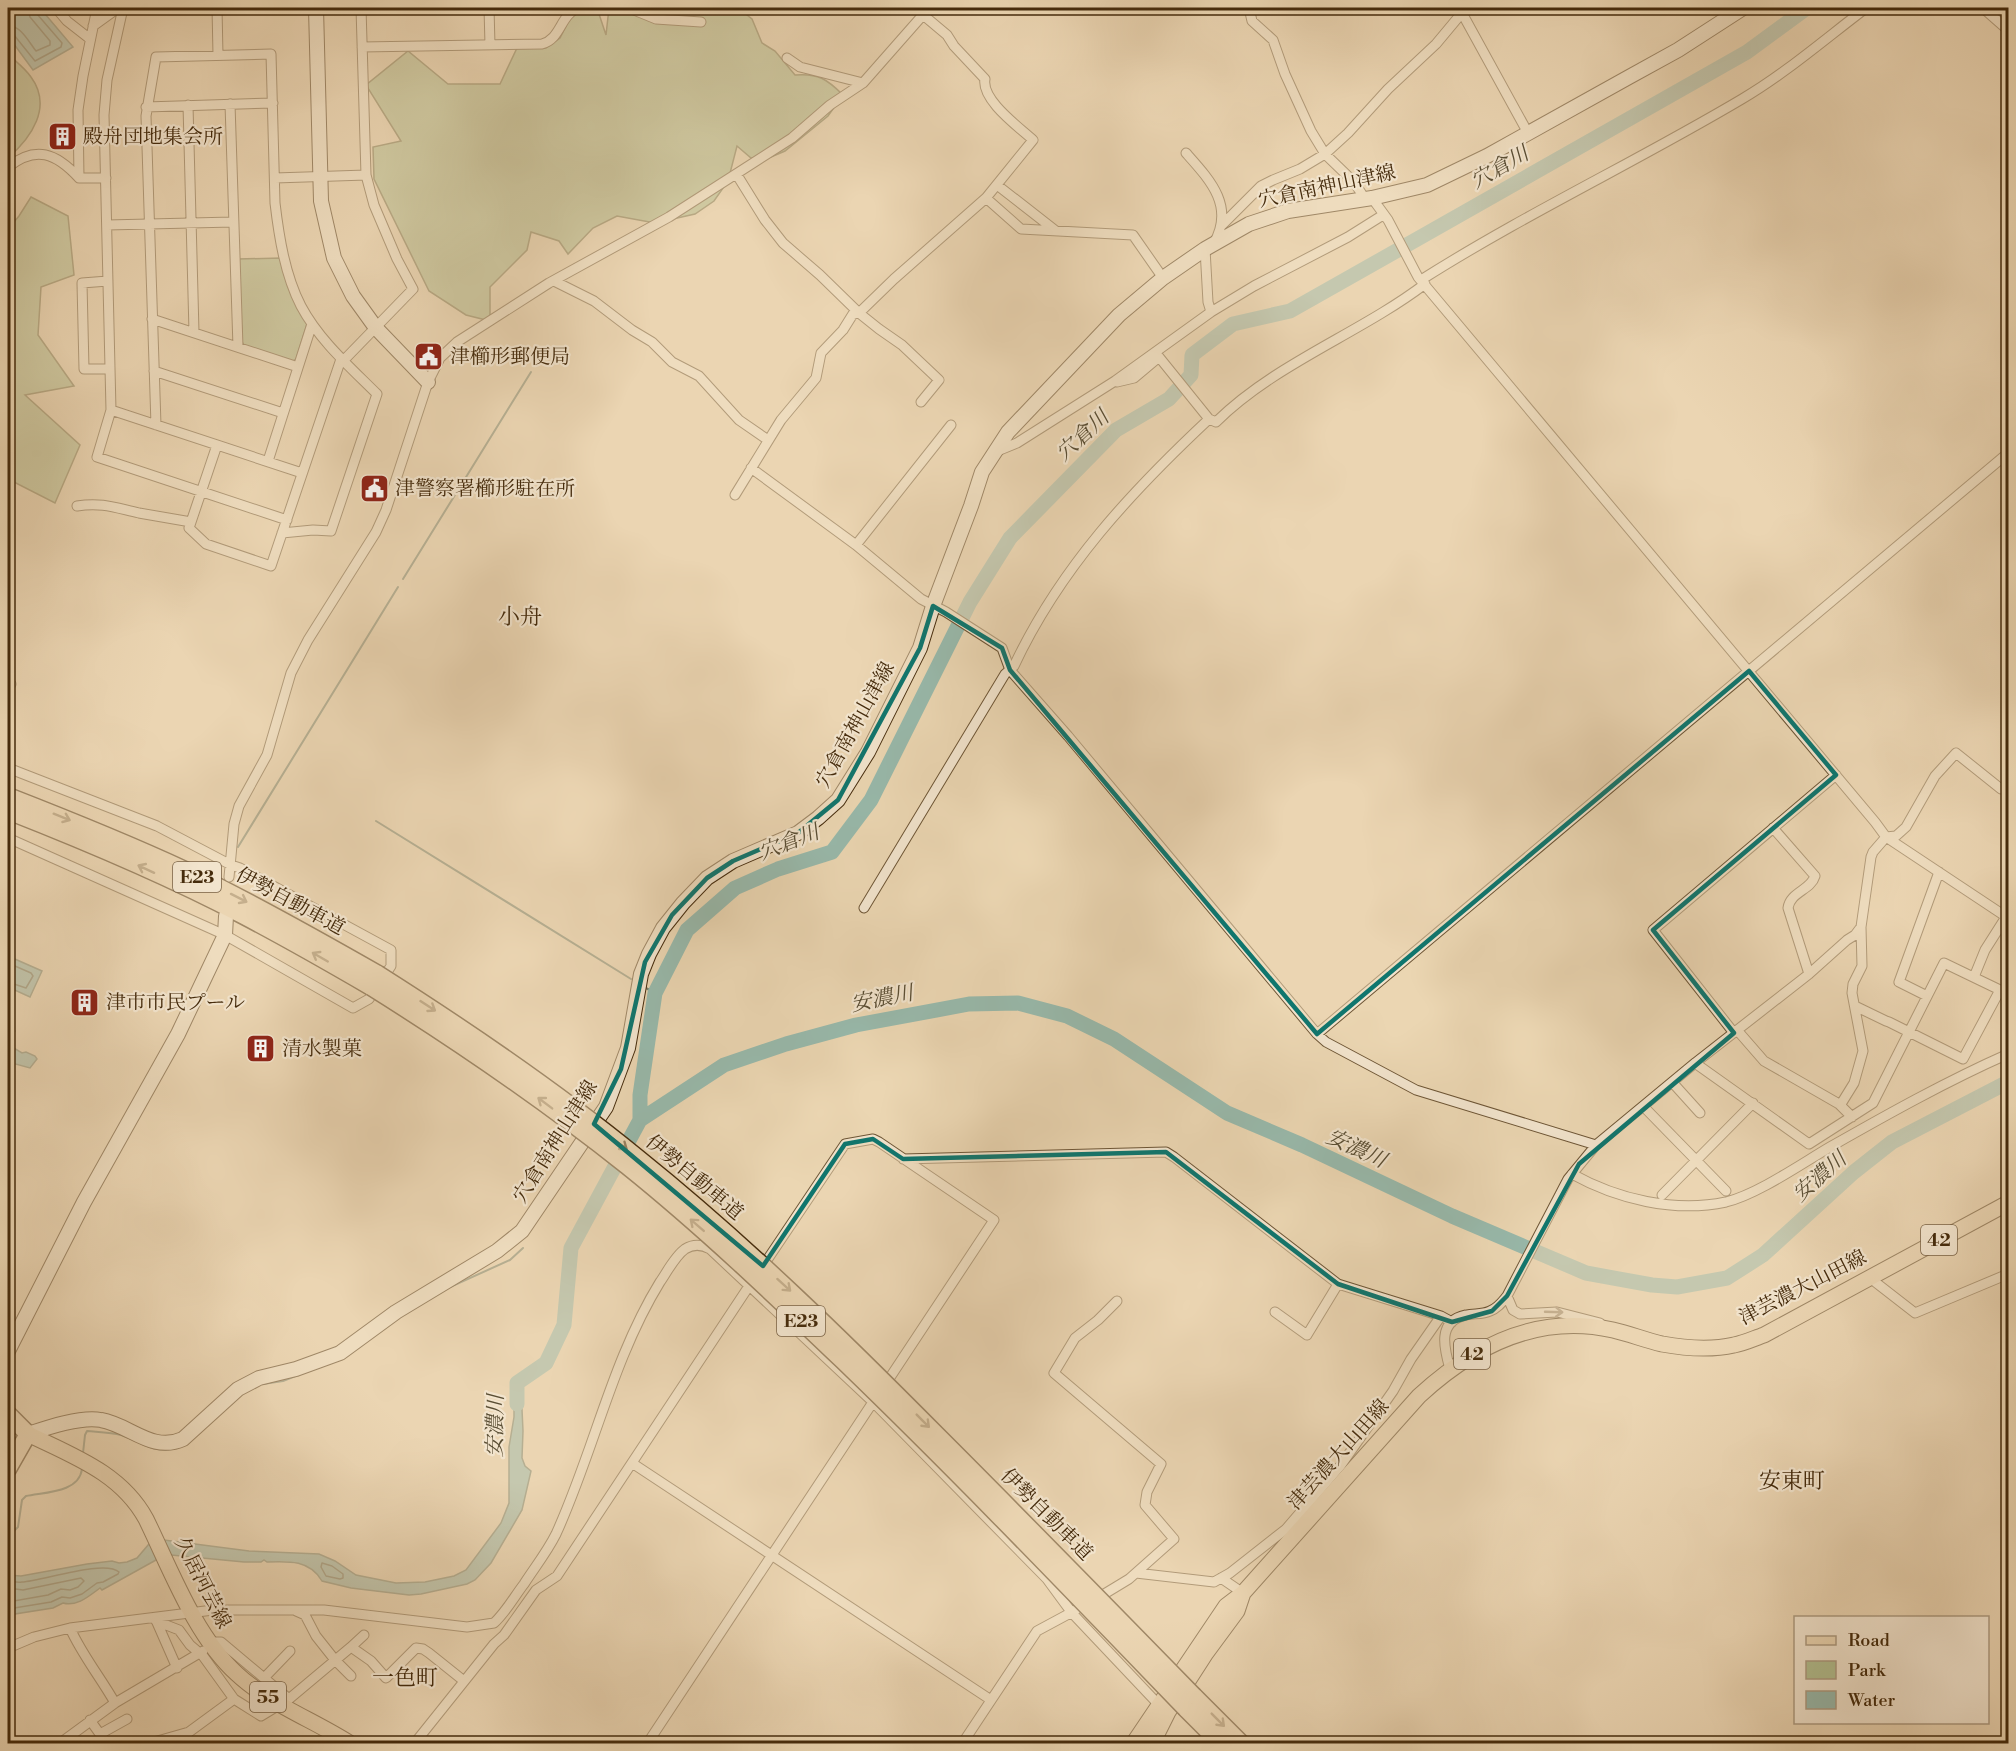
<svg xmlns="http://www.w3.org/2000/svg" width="2016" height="1751" viewBox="0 0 2016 1751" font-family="'Libre Bodoni','Noto Serif JP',serif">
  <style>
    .green { fill: #b2bf90; stroke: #7c754e; stroke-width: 1.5 }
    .water { fill: #98b9ab; stroke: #77806b; stroke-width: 1.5 }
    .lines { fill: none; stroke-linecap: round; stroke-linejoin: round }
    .shore { stroke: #6e725c; stroke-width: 1.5 }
    .stream { stroke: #77806b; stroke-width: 2 }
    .river { stroke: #98b9ab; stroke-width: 15 }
    .street-casing { stroke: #6e5636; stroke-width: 11 }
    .secondary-casing { stroke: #452b0c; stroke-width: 16 }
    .primary-casing { stroke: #452b0c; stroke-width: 17 }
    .highway-casing { stroke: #452b0c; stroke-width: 19 }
    .street { stroke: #f2e4cd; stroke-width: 9 }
    .secondary { stroke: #f2e4cd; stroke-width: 14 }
    .primary { stroke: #ebd6b2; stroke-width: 15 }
    .highway { stroke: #ebd6b2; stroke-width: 16 }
    .highway-bridge-casing { stroke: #452b0c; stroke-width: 19; stroke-linecap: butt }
    .highway-bridge { stroke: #ebd6b2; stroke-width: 16 }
    .oneway { stroke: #98805f }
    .oneway2 { stroke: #9c886c }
    .marked { fill: none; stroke: #0f766e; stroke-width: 4.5; stroke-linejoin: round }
    .labels { text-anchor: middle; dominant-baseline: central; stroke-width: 4.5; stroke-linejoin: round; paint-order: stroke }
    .shield { fill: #f2e4cd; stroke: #796246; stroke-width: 1.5 }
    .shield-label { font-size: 18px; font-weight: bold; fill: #452b0c }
    .poi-label { font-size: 20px; fill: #452b0c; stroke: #f2e4cd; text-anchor: start }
    .street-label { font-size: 20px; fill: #452b0c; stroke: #f2e4cd }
    .water-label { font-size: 21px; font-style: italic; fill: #5a4e34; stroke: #f2e4cd }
    .quarter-label { font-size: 22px; fill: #452b0c; stroke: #f2e4cd }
  </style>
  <rect width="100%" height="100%" fill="#ebd6b2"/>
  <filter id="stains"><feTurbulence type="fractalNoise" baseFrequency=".00333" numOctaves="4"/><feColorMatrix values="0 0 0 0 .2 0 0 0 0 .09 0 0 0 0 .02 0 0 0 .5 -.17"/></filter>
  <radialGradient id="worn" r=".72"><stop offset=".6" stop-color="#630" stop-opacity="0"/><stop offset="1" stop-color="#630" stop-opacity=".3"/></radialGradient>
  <!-- green -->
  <path class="green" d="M597,8L606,35L609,8H738L752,19L762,43L775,51L795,75C818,73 827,79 843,95L828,116L785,151L771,157L751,158L737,146L728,181L714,201L695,214L655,223L617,216L593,228L568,254L559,241L531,232L527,250L490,287V321L466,315L429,291L374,179L373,147L401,141L366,85L408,51L448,84H500L517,48H546L560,38L569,20L579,11Z
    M8,54C15,61 25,68 31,77C53,107 31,138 8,158Z
    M31,197L68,216L74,275L41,287L38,335L74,386L25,395L80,445L55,503L8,479V229L19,216Z
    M281,258L307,324L296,359L293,361L244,345L242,342L238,259Z"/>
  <!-- water -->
  <path class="water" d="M8,8H40L73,47L33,70L8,36Z
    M8,956L42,971L30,997L8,987Z
    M8,1020L10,1021L11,1029L15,1031L10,1040L12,1047L22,1053L26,1052L35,1056L37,1059L30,1068L8,1062Z
    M514,1381L521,1388L523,1431L522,1458L525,1466L531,1471L522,1510L491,1563L475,1580L467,1584L421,1594L409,1595L351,1588L322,1581C310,1560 289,1561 267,1562L264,1560L261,1562H244L171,1555L156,1560L102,1590L100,1588C89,1596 77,1607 63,1603L53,1608L8,1615V1575L21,1576L87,1564L112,1561L119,1563L127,1562L137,1558L149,1544L164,1540L249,1551L319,1554L335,1561L356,1575L396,1583L425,1582L454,1576L466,1570L501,1523L509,1503V1447L514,1417Z"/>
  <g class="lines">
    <!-- shore -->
    <path class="shore" d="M8,25C22,27 28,41 36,51L50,45V41L30,17L28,8
      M8,33L14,35L35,61L61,47L62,43L37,14L36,8
      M8,963L31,973L33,976L26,988L8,982
      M322,1563L332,1566L343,1574V1578L340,1579L326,1576L321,1567Z
      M8,1581C12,1581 17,1583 22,1582C42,1581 105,1559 119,1572L118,1574L103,1582L97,1583L82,1594L70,1598L62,1597L51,1602L8,1609
      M8,1588L23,1590L81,1578L84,1581L78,1587L70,1590L61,1589L48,1595L8,1602"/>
    <!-- stream -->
    <path class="stream" d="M403,579L531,372
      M376,821L631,979
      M238,847L398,587
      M644,987L655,993
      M450,1287L510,1260L523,1248
      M263,1384L283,1381L298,1375
      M83,1453L85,1435L87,1431C98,1432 111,1432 121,1435C140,1441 151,1453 172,1449
      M8,1537L18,1527L22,1500L26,1496C44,1492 79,1493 82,1469"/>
    <!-- river -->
    <path class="river" d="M640,1120V1095L655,993L687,930L735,888L778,869L832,852L871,800L970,602L1010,538L1116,430L1169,399L1191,375L1192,355L1233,324L1290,311L1382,259L1747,52L1807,8
      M517,1404V1383L546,1363L564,1325L571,1248L640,1120L724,1065L786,1044L856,1025L969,1004L1018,1003L1067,1016L1114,1039L1227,1113L1302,1145L1452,1216L1586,1273L1652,1285L1677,1287L1727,1278L1763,1255L1854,1172L1892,1142L2008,1082"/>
    <defs>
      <path id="street" d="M56,8L67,21L90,39
        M123,8L107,80L104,115L111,410L97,457L287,520
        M217,8L218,55
        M489,8L490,45
        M629,8L656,19L701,22
        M1249,8L1252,21L1273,40L1285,74L1311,131L1325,154L1354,182L1365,199
        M1983,8L2008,30
        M1462,13L1528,133
        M93,26L118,8
        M362,47L542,44C561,39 560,15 578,8
        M787,58L800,67L863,83
        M230,104L238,347
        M188,105L194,332
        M146,107L273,103
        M1186,153C1210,180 1235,206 1214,243
        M8,167C36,145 56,153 79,178
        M737,175L765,220L783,243L820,275L859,313L879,329L902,345L939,380L921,402
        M79,178L78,110L83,76L97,8
        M79,178H106
        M275,178L366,175
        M997,185L1056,231
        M986,198L1021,229L1133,235L1163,278
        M1372,198L1388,220L1418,277L1875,822L1886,837L2008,918
        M107,225L233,222
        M1221,226L1261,186L1273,180L1300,169L1325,154L1348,133L1388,89L1436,44L1466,8
        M1205,249L1208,302L1211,312
        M1421,280C1525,214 1636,162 1742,99C1786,73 1825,39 1866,8
        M108,281L82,283L84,369H110
        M554,281L594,301L632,330L652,342L672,362L699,376L739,420L768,440
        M152,319L298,367
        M343,361L413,289L397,259L374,205L366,175L361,8
        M154,371L283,413
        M1117,382L1134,378L1159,357L1209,419L1216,422C1276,363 1359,334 1425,284
        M111,410L302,473
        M156,425L146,116L156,57L271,54L275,203C279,237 285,275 301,306C319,340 350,367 377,394L331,531L313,530L282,533
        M217,445L189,528L206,544L271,566L341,359
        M995,452L1017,443L1115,381L1211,312L1254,286L1348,237L1383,215
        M268,461L312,324
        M751,468L856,545L921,599L946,612L1002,648L1010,670L1068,736L1317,1034L1326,1042L1416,1090L1596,1145
        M735,495L781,420L816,378L821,353L843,330L853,314L859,313L894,279L986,198L1033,140C1019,127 981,100 985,79L954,46L947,35L922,14
        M77,506C102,502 116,508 139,513C156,516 174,519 191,522
        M856,545L951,425
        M8,683L11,684
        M8,768L157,826L231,865L240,868L391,950V966L369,999L353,1008L225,935L8,838
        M1773,828L1815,876C1811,890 1790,892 1788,908L1809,974
        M229,877L234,824L239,806L267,755L291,673L308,640L376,532L386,510L428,382L440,358L457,342L549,283L669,217L792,138L830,105L863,83L929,8
        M864,908L1005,674L1014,666C1060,568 1131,492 1209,419
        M1974,977L1985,950L2006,917
        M1927,996L1899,982L1939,872
        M1737,1030L1764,1061L1839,1104L1852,1117
        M1734,1033L1653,930L1836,775
        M1317,1034L2008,453
        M1695,1063L1809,1144L1873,1103L1944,963L2000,990L1963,1059L1889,1022L1886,1021L1855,1006
        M1672,1082L1700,1113
        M1841,1104L1854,1083L1863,1051L1852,993L1853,984L1862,966L1861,927L1871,857L1873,852L1886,837L1896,836L1906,827L1935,776L1956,753L2001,789L2008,787
        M1643,1106L1726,1191
        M903,1159L1166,1152L1174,1157L1338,1284L1441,1316L1452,1322
        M1572,1174C1617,1199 1674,1213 1726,1202C1758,1194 1801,1164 1830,1147C1888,1114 1947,1081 2008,1054
        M1662,1195L1753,1103
        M761,1269L845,1144L873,1139L879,1142L994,1220L885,1385
        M1870,1278L1915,1313L2008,1274
        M1507,1296L1513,1310L1520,1314L1557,1312L1600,1323
        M1275,1312L1307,1335L1338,1284
        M1450,1369C1444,1348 1437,1321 1466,1315C1474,1313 1482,1315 1490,1311C1498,1308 1502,1302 1507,1296L1568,1179L1596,1145L1695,1063L1809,974L1847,940L1855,935L1861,927
        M632,1463L991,1700
        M1136,1573L1214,1582L1230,1573L1286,1529L1341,1465L1393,1391L1411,1359L1441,1316
        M1221,1578L1243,1593
        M1096,1599L1129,1579L1174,1539L1145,1505L1147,1492L1161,1464L1054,1373L1075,1338L1098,1320L1117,1301
        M296,1611L305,1615L316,1636L335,1660L351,1676
        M155,1618L177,1668
        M156,1621L179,1630L190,1645L203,1656L234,1699L261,1716L289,1699L351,1647L371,1661L386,1678L416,1648L423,1649L429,1653L464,1681
        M70,1628C82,1655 101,1678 115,1703
        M215,1642H221L289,1699
        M351,1647L364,1635
        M8,1648L34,1637L70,1628L213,1610H324L467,1627L494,1623C506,1612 514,1597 524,1584C535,1567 547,1552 556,1534C594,1451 612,1360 660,1282C667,1272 675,1256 685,1249C693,1244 701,1244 710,1249L873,1402L1047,1579L1072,1613L1159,1705
        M264,1678L290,1651
        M90,1720L107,1744
        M100,1734L127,1719
        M59,1744L115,1703L203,1651
        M147,1744L189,1732L234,1699
        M414,1744L494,1644L504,1635L536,1590L557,1576L753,1280
        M647,1744L875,1399
        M962,1744L1037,1631L1076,1610"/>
      <path id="secondary" d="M316,8L321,201L334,258L353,296L376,328L428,382
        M8,1351L84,1202L178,1034L225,935L226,916
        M28,1434C46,1428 81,1416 101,1420C130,1425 152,1453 183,1439L238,1389L259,1378L296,1369L340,1353L396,1312L497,1251L522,1231L606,1107L628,1048L641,974L649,954L663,928L683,903L707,878L733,861L798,833L818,818L838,800L868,752L920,648L933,606L971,506L982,472L1008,432L1119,315L1163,278L1205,249L1249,224L1288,211L1372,198L1427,185L1487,156L1629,77L1678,50L1743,8"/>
      <path id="primary" d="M28,1434C73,1456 121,1473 146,1519C171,1570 195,1636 237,1674C269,1704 314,1720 351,1744
        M1133,1744L1226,1606L1243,1593L1419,1396C1473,1346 1538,1313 1613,1330C1630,1334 1645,1340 1662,1344C1684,1348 1712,1350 1734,1345C1745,1343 1755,1338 1764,1335L2008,1203
        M1152,1744L1168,1712L1206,1653L1237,1611L1243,1593"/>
      <path id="highway" d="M8,796C67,819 127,843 185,870C251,902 315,938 378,974
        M8,811C87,842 166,875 242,915C286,938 328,962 371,987
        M8,1414L28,1434L8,1469
        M1194,1696L1242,1744
        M1186,1709L1221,1744"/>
    </defs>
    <!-- street casing -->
    <use href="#street" class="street-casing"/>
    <!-- secondary casing -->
    <use href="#secondary" class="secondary-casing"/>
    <!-- primary casing -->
    <use href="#primary" class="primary-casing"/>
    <!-- highway casing -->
    <use href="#highway" class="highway-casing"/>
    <!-- street -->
    <use href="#street" class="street"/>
    <!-- secondary -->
    <use href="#secondary" class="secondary"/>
    <!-- primary -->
    <use href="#primary" class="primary"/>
    <!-- highway -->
    <use href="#highway" class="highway"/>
    <defs>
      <path id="highway-bridge" d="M378,974C468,1031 556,1091 638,1158C745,1244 843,1340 940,1438C1025,1523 1110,1610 1194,1696
        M371,987C459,1042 545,1101 627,1166C703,1227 773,1294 843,1361C960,1474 1073,1592 1186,1709"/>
    </defs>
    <!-- highway-bridge casing -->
    <use href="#highway-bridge" class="highway-bridge-casing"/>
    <!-- highway-bridge -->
    <use href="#highway-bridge" class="highway-bridge"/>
  </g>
  <!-- one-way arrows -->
  <defs><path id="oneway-shaft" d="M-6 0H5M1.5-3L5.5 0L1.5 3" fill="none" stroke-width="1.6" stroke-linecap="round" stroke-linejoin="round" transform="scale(1.5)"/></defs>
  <g class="oneway">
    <use href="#oneway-shaft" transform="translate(62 817) rotate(22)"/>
    <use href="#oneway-shaft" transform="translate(146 869) rotate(-155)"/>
    <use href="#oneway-shaft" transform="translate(239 898) rotate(27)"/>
    <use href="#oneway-shaft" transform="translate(320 957) rotate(-150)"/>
    <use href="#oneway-shaft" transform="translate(428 1006) rotate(33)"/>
    <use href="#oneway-shaft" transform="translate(545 1103) rotate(-143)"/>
    <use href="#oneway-shaft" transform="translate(620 1144) rotate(37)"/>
    <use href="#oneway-shaft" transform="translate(697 1225) rotate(-139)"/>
    <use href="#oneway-shaft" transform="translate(784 1285) rotate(42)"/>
    <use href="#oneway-shaft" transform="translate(923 1421) rotate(45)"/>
    <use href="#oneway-shaft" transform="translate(1218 1720) rotate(45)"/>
  </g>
  <use class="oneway2" href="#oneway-shaft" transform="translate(1554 1312) rotate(2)"/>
  <!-- marked area -->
  <path d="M0 0H2016V1751H0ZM933,606L1002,648L1010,670L1317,1034L1749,671L1836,775L1653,930L1734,1033L1579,1164L1507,1296L1492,1311L1452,1322L1338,1284L1166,1152L903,1159L873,1139L845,1144L763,1266L594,1124L621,1069L645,962L672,915L707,878L733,861L798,833L838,800L920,648Z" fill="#ebd6b2" fill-opacity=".55" fill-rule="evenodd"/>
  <path class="marked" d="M933,606L1002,648L1010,670L1317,1034L1749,671L1836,775L1653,930L1734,1033L1579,1164L1507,1296L1492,1311L1452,1322L1338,1284L1166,1152L903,1159L873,1139L845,1144L763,1266L594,1124L621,1069L645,962L672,915L707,878L733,861L798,833L838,800L920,648Z"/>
  <!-- icons -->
  <defs>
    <symbol id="building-square" viewBox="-11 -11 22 22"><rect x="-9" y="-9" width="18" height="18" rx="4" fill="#8f2418" stroke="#f2e4cd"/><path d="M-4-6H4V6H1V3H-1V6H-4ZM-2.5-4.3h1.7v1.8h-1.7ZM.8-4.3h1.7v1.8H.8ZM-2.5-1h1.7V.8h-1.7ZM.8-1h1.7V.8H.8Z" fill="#fff"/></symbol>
    <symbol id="civic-square" viewBox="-11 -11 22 22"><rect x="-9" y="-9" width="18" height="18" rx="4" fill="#8f2418" stroke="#f2e4cd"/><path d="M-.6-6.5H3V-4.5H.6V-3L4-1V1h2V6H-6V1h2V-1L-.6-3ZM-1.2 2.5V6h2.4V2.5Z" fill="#fff"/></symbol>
  </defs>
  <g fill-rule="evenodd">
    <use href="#building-square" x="46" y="120" width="33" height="33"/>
    <use href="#civic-square" x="412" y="340" width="33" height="33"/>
    <use href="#civic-square" x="358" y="472" width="33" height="33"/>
    <use href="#building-square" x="68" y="986" width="33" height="33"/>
    <use href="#building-square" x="244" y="1032" width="33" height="33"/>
  </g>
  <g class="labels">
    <!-- shield labels -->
    <g class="shield">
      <rect x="173" y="862" width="48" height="30" rx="4.5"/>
      <rect x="1921" y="1225" width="36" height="30" rx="4.5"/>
      <rect x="777" y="1306" width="48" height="30" rx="4.5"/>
      <rect x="1454" y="1339" width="36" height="30" rx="4.5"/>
      <rect x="250" y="1682" width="36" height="30" rx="4.5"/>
    </g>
    <g class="shield-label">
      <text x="197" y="877">E23</text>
      <text x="1939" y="1240">42</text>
      <text x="801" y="1321">E23</text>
      <text x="1472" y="1354">42</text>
      <text x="268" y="1697">55</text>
    </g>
    <!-- poi labels -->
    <g class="poi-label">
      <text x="83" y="137">殿舟団地集会所</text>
      <text x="450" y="357">津櫛形郵便局</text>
      <text x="395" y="489">津警察署櫛形駐在所</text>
      <text x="106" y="1003">津市市民プール</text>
      <text x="282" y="1049">清水製菓</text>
    </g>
    <!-- street labels -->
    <g class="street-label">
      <text transform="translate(1327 187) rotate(-12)">穴倉南神山津線</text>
      <text transform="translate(856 725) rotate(-61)">穴倉南神山津線</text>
      <text transform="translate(290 902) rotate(28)">伊勢自動車道</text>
      <text transform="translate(556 1142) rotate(-58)">穴倉南神山津線</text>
      <text transform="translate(694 1178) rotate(40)">伊勢自動車道</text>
      <text transform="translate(1803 1288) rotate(-27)">津芸濃大山田線</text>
      <text transform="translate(1339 1455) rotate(-48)">津芸濃大山田線</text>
      <text transform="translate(1046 1515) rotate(45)">伊勢自動車道</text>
      <text transform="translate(202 1583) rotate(63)">久居河芸線</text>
    </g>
    <!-- water labels -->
    <g class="water-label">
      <text transform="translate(1500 168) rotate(-30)">穴倉川</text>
      <text transform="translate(1083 436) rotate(-43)">穴倉川</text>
      <text transform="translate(789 843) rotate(-21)">穴倉川</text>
      <text transform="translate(882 999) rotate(-11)">安濃川</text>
      <text transform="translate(1356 1149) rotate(25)">安濃川</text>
      <text transform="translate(1820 1177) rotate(-41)">安濃川</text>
      <text transform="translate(496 1426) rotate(-89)">安濃川</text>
    </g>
    <!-- quarter labels -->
    <g class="quarter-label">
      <text x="520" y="617">小舟</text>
      <text x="1792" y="1481">安東町</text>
      <text x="405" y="1678">一色町</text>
    </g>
  </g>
  <!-- margin -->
  <rect width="2016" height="1751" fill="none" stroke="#ebd6b2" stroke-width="30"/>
  <rect x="9" y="9" width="1998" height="1733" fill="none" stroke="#452b0c" stroke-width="3"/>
  <rect x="15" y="15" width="1986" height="1721" fill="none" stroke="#452b0c" stroke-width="1.5"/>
  <!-- legend -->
  <rect x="1794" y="1616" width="195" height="108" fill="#f2e4cd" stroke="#ad9a80" stroke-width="1.5"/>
  <rect x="1806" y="1636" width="30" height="9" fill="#ebd6b2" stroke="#ad9a80" stroke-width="1.5"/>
  <text x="1848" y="1646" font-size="18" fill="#452b0c">Road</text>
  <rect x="1806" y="1661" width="30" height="18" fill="#b2bf90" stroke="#ad9a80" stroke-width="1.5"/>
  <text x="1848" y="1676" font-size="18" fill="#452b0c">Park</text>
  <rect x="1806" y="1691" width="30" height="18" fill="#98b9ab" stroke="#ad9a80" stroke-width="1.5"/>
  <text x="1848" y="1706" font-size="18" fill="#452b0c">Water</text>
  <rect width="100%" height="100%" filter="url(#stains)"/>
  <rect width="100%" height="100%" fill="url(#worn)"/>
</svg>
